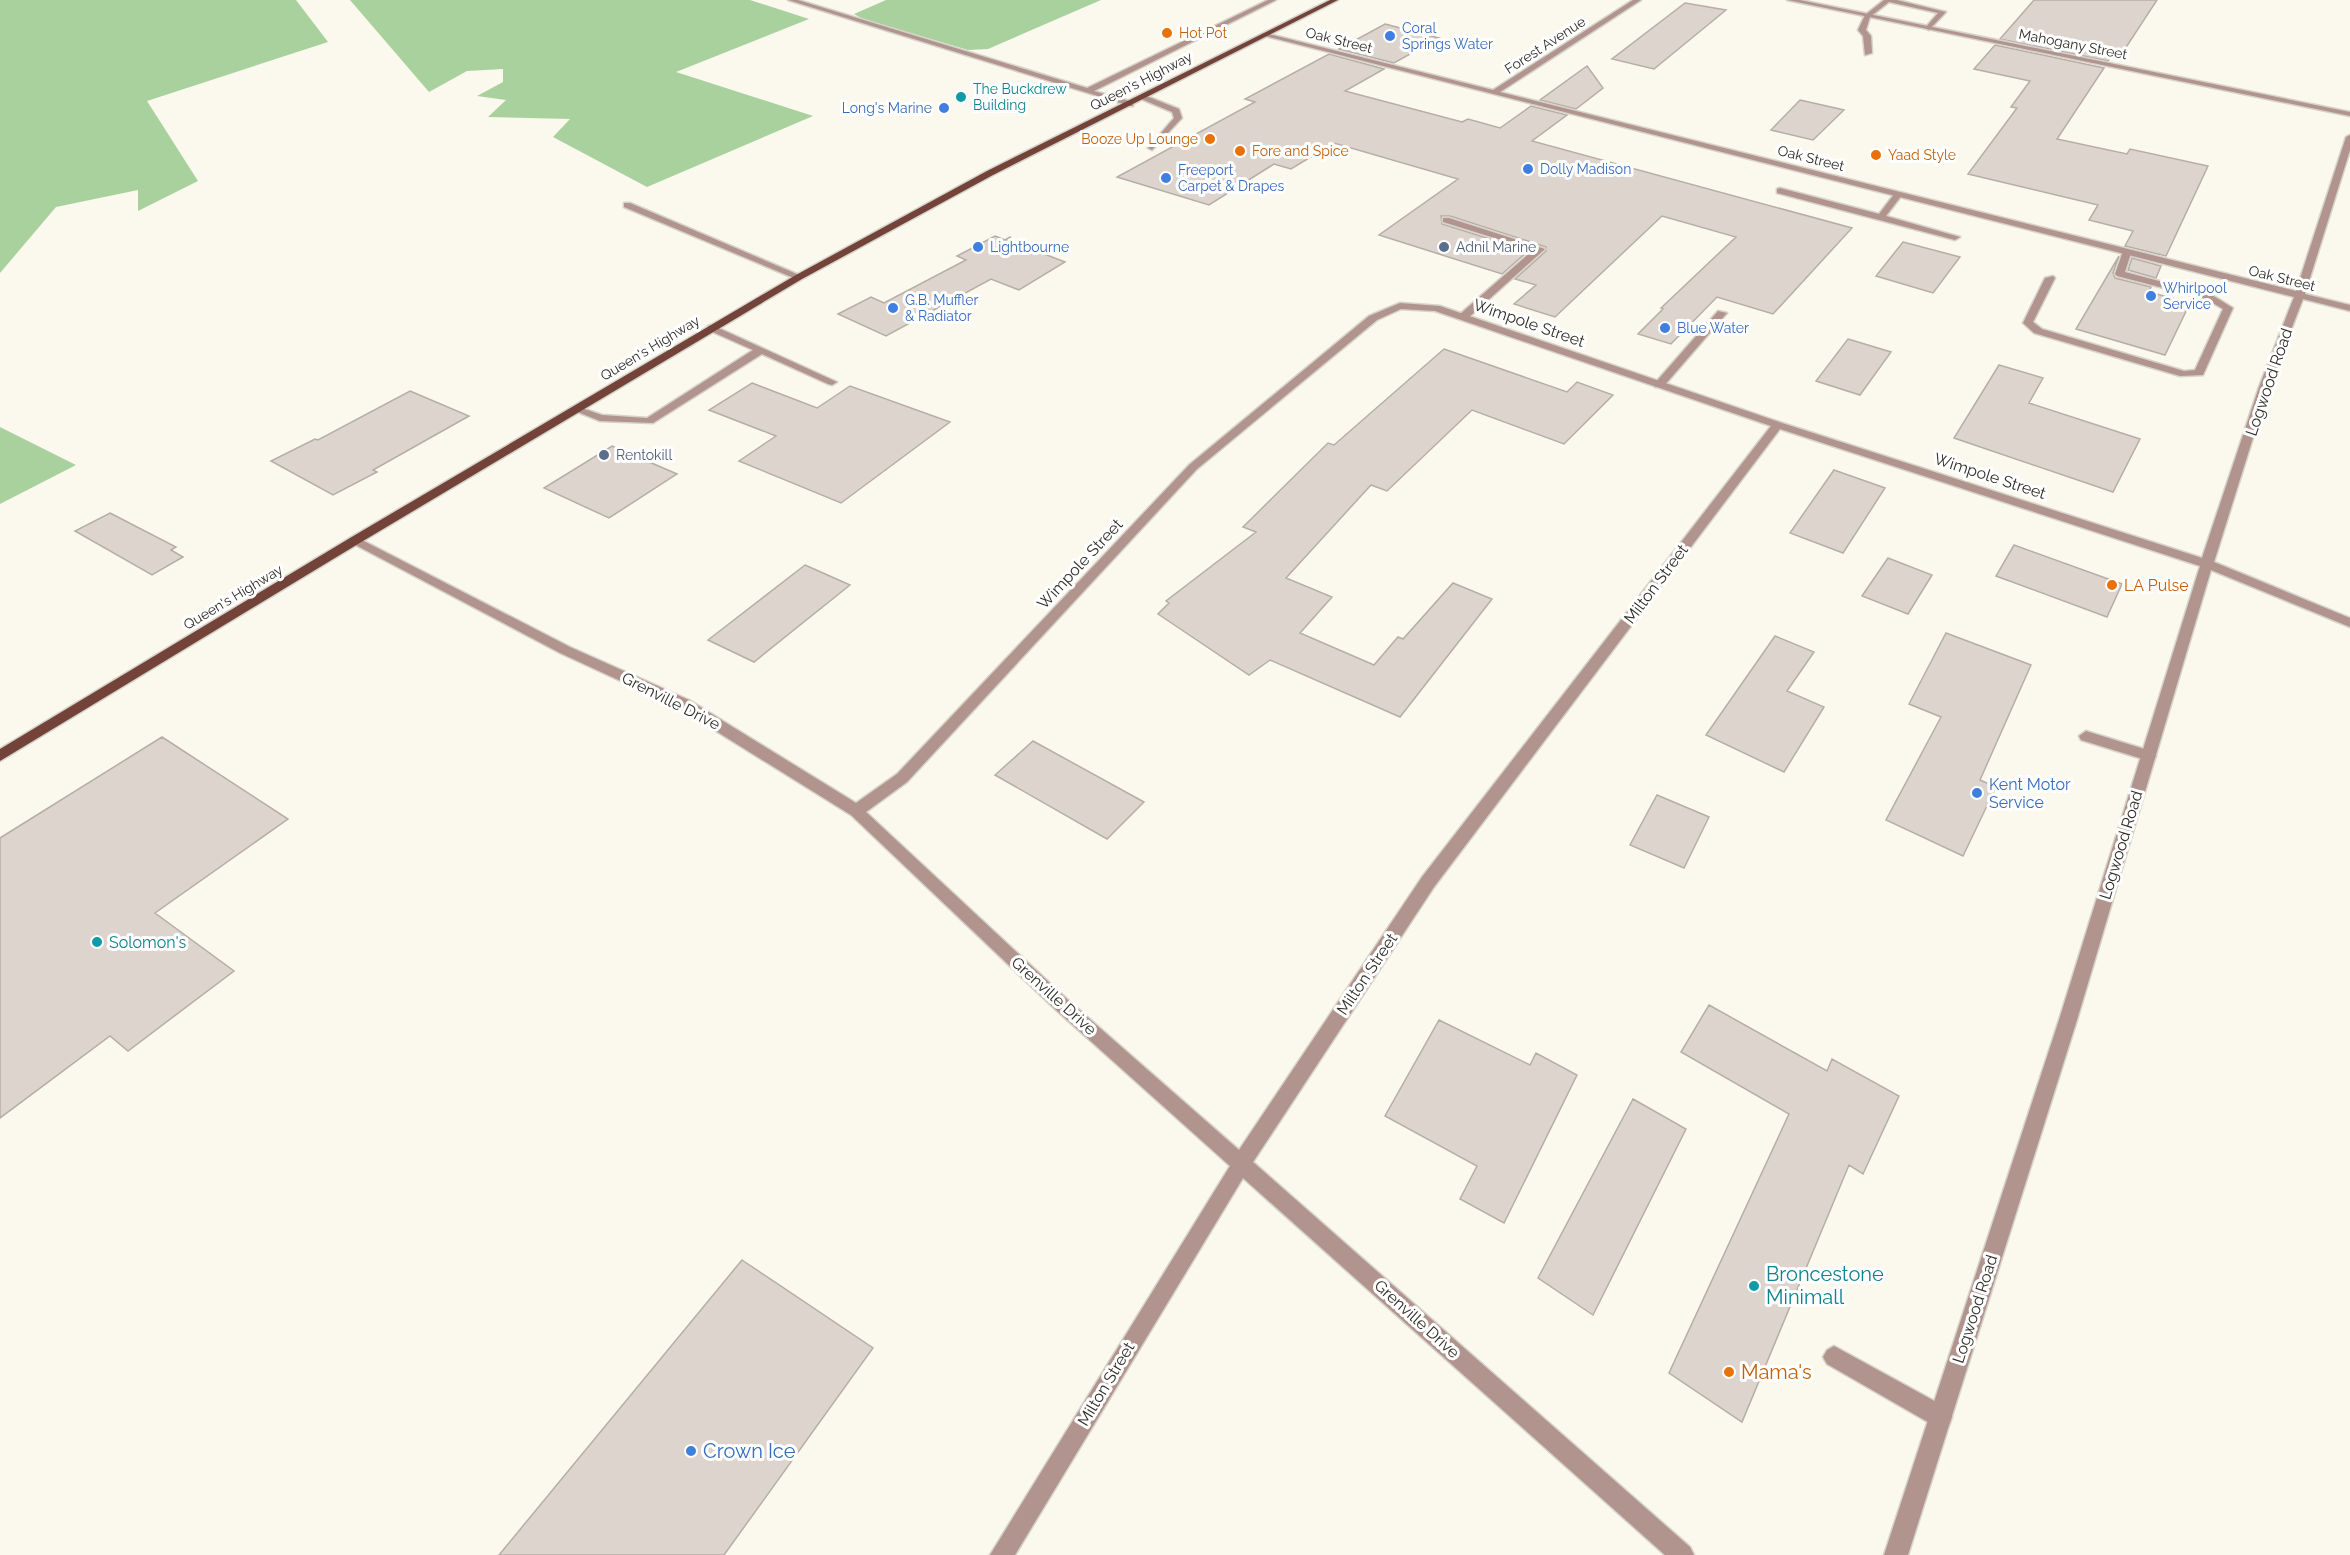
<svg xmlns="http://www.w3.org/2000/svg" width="2350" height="1555" viewBox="0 0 2350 1555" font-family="Raleway,sans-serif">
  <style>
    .forest { fill: #a8d19e }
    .building { fill: #ddd5cd; stroke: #b6aea6; stroke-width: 1.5 }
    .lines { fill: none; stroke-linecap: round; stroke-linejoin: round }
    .lane-casing { stroke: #d6d3ca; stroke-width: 3 }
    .street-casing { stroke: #d6d3ca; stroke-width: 3 }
    .primary-casing { stroke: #d6d3ca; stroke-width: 3 }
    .lane { fill: #b2948e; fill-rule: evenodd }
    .street { fill: #b2948e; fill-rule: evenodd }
    .primary { fill: #73433a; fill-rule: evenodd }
    .food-dot { fill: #e8710a; stroke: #fff; stroke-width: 2 }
    .shop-dot { fill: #3f7fe0; stroke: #fff; stroke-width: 2 }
    .culture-dot { fill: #0f9aa8; stroke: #fff; stroke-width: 2 }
    .service-dot { fill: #5c6f8a; stroke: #fff; stroke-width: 2 }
    .labels { text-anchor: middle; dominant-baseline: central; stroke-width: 6; stroke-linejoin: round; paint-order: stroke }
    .far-shop-label { font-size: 14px; fill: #366cbe; stroke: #fff; text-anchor: start }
    .far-food-label { font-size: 14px; fill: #c56008; stroke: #fff; text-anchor: start }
    .far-street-label { font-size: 14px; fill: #2e2d29; stroke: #fff }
    .far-culture-label { font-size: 14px; fill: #0d838f; stroke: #fff; text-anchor: start }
    .far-service-label { font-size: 14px; fill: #4e5e75; stroke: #fff; text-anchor: start }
    .street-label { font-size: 16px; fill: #2e2d29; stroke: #fff }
    .food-label { font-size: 16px; fill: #c56008; stroke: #fff; text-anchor: start }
    .shop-label { font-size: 16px; fill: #366cbe; stroke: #fff; text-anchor: start }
    .culture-label { font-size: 16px; fill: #0d838f; stroke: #fff; text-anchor: start }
    .near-culture-label { font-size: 20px; fill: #0d838f; stroke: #fff; text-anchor: start }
    .near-food-label { font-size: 20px; fill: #c56008; stroke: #fff; text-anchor: start }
    .near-shop-label { font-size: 20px; fill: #366cbe; stroke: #fff; text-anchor: start }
  </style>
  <rect width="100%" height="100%" fill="#fbf8ed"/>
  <!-- forest -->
  <path class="forest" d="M0,0H296L328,42L147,101L198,181L138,211V190L56,207L0,273Z
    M350,0H750L809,19L676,72L813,116L647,187L553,137L570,119L488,117L506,100L477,96L503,82V69L467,71L429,92Z
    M886,0H1101L988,49L968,50L863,19L854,14Z
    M0,427L76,465L0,504Z"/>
  <!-- building -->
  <path class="building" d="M2034,0H2157L2123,52L2115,51L2108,61L2000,39Z
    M1685,3L1726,10L1654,69L1612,59Z
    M1385,24L1439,38L1394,63L1339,49Z
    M1995,45L2104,68L2057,139L2127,154L2130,149L2208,166L2166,256L2125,246L2133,231L2089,220L2098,205L1968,174L2017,108L2011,107L2030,81L1974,69Z
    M1329,54L1384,69L1345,91L1462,122L1468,119L1500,128L1531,106L1567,115L1532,141L1852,228L1773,314L1717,297L1671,344L1638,334L1663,309L1661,308L1736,237L1662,216L1555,317L1514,304L1536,285L1515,279L1546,251V247L1450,216H1441L1442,224L1528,251L1502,274L1379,235L1458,179L1334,143L1291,169L1274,164L1209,205L1117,177L1255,102L1245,99Z
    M1587,66L1603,88L1576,109L1540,100Z
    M1800,100L1844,110L1813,140L1771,130Z
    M995,236L1005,240L1010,237L1013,242L1065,262L1019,290L991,279L886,336L838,314L871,297L884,303L966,260L957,256Z
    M1903,242L1960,257L1933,293L1876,276Z
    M2119,256L2113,273L2115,278L2151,287L2149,292L2190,303L2165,355L2076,329Z
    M2132,258L2161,266L2156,278L2128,270Z
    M1848,339L1891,352L1860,395L1816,381Z
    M1444,349L1567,392L1577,382L1613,395L1564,444L1472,410L1387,491L1371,485L1286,578L1332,597L1300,633L1374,665L1398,637L1403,639L1453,583L1492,599L1400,717L1270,660L1249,675L1158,614L1169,603L1166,601L1256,532L1243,527L1328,443L1334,445Z
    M1999,365L2043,378L2029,403L2140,439L2113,492L1954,438Z
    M752,383L817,408L850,386L950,422L841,503L739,461L776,436L709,410Z
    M410,391L469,416L373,470L377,472L333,495L271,461L315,439L318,440Z
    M612,446L677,474L609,518L544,488Z
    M1834,470L1885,488L1843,553L1790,533Z
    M110,513L176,547L171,550L183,557L152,575L75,531Z
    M2014,545L2122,584L2107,617L1996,576Z
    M1888,558L1932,575L1908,614L1862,596Z
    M805,565L850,585L754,662L708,640Z
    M1946,633L2031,665L1980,780L1996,787L1963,856L1886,820L1941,717L1909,704Z
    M1775,636L1814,652L1787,691L1824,707L1784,772L1706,735Z
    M162,737L288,819L155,913L234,971L128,1051L110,1036L0,1118V838Z
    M1033,741L1144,802L1107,839L995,775Z
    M1657,795L1709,817L1684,868L1630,845Z
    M1709,1005L1827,1071L1832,1059L1899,1096L1863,1174L1849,1165L1742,1422L1669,1373L1789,1114L1681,1052Z
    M1439,1020L1530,1065L1536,1053L1577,1075L1504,1223L1460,1199L1477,1166L1385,1116Z
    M1633,1099L1686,1129L1593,1315L1538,1278Z
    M742,1260L873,1348L724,1555H499Z"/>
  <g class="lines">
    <defs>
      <path id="lane" d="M788,0H798L1087,88L1268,0H1276L1094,91L1133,102V106H1130Z
        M1884,0H1897L1946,12L1929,30L1925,28L1938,13L1889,2L1870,17L1866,30L1871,36L1872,53L1865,55L1863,36L1858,30L1865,15Z
        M1144,95L1179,109L1182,118L1152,150L1148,148L1174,118L1172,112L1141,99L1140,97Z
        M1780,188L1879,214L1895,193H1901L1902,195L1886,216L1960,237L1955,240L1777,193V189Z
        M624,203H630L804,277L796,279L624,207Z
        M1443,218H1449L1545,249L1467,319H1459V315L1533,250L1443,222Z
        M2123,251L2131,253L2125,272L2212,295L2233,308L2203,375L2180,376L2034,333L2023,323L2045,278L2053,276L2055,278L2033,322L2042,329L2184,371L2195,370L2223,309L2206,299L2117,276L2115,274Z
        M1718,311L1727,313L1663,387H1655V383Z
        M712,325L837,382L832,385L828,384L762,354L653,423L600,421L570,409L576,406L602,415L647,418L753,350L708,330V326Z
        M2086,731L2154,752L2156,756L2154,760L2149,761L2081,740L2079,736Z
        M1834,1346L1949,1409L1952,1417L1949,1425L1941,1428L1933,1425L1827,1364L1823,1357L1827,1350Z"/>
      <path id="street" d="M1633,0H1641L1500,92L2296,291L2346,137L2350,135V150L2305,294L2350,305V311L2303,299L2269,387L2214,562L2350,618V627L2211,570L2077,1020L1908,1555H1884L2059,1020L2200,566L1780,429L1434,887L1253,1162L1690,1547L1694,1555H1665L1243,1178L1015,1555H990L1230,1166L1056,1010L851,815L679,708L560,653L348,541L350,538H358L570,647L689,700L856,803L897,774L1189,465L1369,316L1400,303L1440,306L1782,423L2202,558L2259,387L2294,297L1261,35L1265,33L1493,90ZM1401,309L1435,311L1771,426L1422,877L1239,1150L1068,1000L866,812L907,782L1197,469L1377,320Z
        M1787,0H1800L2350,112V116Z"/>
      <path id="primary" d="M1330,0H1338L993,175L802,279L358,544L0,761V749L350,538L796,275L987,171Z"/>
    </defs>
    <!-- lane casing -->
    <use href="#lane" class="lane-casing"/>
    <!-- street casing -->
    <use href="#street" class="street-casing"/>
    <!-- primary casing -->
    <use href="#primary" class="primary-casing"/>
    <!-- lane -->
    <use href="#lane" class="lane"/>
    <!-- street -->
    <use href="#street" class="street"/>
    <!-- primary -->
    <use href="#primary" class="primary"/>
  </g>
  <!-- markers -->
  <g class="food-dot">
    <circle cx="1167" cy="33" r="6"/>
    <circle cx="1210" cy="139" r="6"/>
    <circle cx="1240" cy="151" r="6"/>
    <circle cx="1876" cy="155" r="6"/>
    <circle cx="2112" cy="585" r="6"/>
    <circle cx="1729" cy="1372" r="6"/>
  </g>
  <g class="shop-dot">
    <circle cx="1390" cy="36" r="6"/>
    <circle cx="944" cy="108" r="6"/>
    <circle cx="1528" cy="169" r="6"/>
    <circle cx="1166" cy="178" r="6"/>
    <circle cx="978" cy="247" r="6"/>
    <circle cx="2151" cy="296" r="6"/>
    <circle cx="893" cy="308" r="6"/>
    <circle cx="1665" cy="328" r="6"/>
    <circle cx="1977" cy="793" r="6"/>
    <circle cx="691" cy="1451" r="6"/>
  </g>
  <g class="culture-dot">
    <circle cx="961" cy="97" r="6"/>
    <circle cx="97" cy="942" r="6"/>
    <circle cx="1754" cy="1286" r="6"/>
  </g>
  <g class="service-dot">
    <circle cx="1444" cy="247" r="6"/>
    <circle cx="604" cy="455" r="6"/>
  </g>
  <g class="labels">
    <!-- far-shop labels -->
    <g class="far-shop-label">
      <text x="1402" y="28">Coral<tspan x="1402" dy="16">Springs Water</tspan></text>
      <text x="932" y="108" text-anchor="end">Long's Marine</text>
      <text x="1540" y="169">Dolly Madison</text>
      <text x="1178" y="170">Freeport<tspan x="1178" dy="16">Carpet &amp; Drapes</tspan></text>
      <text x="990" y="247">Lightbourne</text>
      <text x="2163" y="288">Whirlpool<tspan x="2163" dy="16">Service</tspan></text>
      <text x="905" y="300">G.B. Muffler<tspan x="905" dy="16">&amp; Radiator</tspan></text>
      <text x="1677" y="328">Blue Water</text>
    </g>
    <!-- far-food labels -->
    <g class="far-food-label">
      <text x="1179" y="33">Hot Pot</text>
      <text x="1198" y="139" text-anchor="end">Booze Up Lounge</text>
      <text x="1252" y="151">Fore and Spice</text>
      <text x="1888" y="155">Yaad Style</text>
    </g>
    <!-- far-street labels -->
    <g class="far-street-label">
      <text transform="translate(1339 40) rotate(14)">Oak Street</text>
      <text transform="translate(2073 44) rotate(11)">Mahogany Street</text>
      <text transform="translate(1545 45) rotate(-33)">Forest Avenue</text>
      <text transform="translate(1141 81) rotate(-27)">Queen's Highway</text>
      <text transform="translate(1811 158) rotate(14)">Oak Street</text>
      <text transform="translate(2282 278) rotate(14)">Oak Street</text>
      <text transform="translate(650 348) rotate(-31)">Queen's Highway</text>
      <text transform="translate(233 597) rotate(-31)">Queen's Highway</text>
    </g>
    <!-- far-culture labels -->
    <g class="far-culture-label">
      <text x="973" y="89">The Buckdrew<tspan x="973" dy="16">Building</tspan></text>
    </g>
    <!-- far-service labels -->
    <g class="far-service-label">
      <text x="1456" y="247">Adnil Marine</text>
      <text x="616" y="455">Rentokill</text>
    </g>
    <!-- street labels -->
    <g class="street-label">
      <text transform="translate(1529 323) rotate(19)">Wimpole Street</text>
      <text transform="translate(2269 382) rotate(-71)">Logwood Road</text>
      <text transform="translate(1990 476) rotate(18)">Wimpole Street</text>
      <text transform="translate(1080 564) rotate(-47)">Wimpole Street</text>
      <text transform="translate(1656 584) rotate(-53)">Milton Street</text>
      <text transform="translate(671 701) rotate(27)">Grenville Drive</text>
      <text transform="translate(2121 845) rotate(-73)">Logwood Road</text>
      <text transform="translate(1367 974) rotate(-56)">Milton Street</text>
      <text transform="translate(1054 996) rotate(42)">Grenville Drive</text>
      <text transform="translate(1975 1309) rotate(-72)">Logwood Road</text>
      <text transform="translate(1417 1319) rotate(42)">Grenville Drive</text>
      <text transform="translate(1106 1384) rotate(-59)">Milton Street</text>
    </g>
    <!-- food labels -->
    <g class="food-label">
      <text x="2124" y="585">LA Pulse</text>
    </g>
    <!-- shop labels -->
    <g class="shop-label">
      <text x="1989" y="784">Kent Motor<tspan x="1989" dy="18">Service</tspan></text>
    </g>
    <!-- culture labels -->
    <g class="culture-label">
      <text x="109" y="942">Solomon's</text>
    </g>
    <!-- near-culture labels -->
    <g class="near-culture-label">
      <text x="1766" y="1274">Broncestone<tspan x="1766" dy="23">Minimall</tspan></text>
    </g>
    <!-- near-food labels -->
    <g class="near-food-label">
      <text x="1741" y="1372">Mama's</text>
    </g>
    <!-- near-shop labels -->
    <g class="near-shop-label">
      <text x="703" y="1451">Crown Ice</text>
    </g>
  </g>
</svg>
